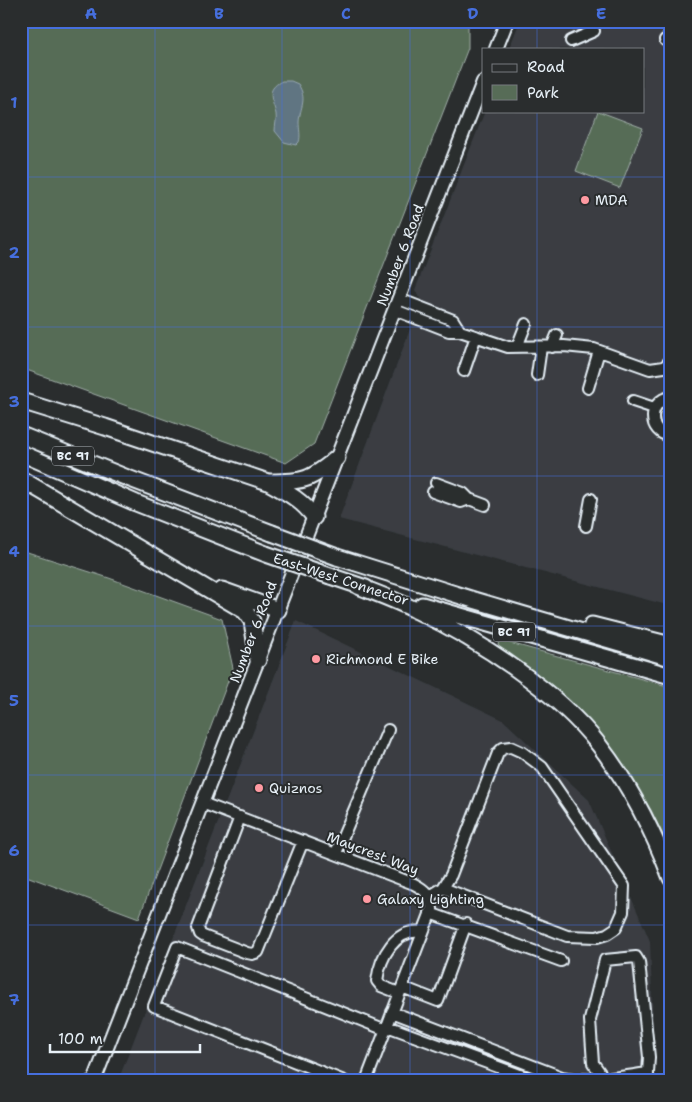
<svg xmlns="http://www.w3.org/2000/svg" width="692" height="1102" viewBox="0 0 692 1102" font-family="'Shantell Sans',sans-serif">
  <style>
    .built { fill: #3a3e43 }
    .green { fill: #576c57; stroke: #a0aea8 }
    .water { fill: #607582; stroke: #96a7b1 }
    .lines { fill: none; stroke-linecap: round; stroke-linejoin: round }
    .minor-casing { stroke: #e8f1f8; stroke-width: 14 }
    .major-casing { stroke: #e8f1f8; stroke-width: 16 }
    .highway-casing { stroke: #e8f1f8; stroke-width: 19 }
    .minor { stroke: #2a2d2e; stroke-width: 10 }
    .major { stroke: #2a2d2e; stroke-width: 12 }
    .highway { stroke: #2a2d2e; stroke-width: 15 }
    .highway-bridge-casing { stroke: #e8f1f8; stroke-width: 19; stroke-linecap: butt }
    .highway-bridge { stroke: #2a2d2e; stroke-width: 15 }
    .grid { fill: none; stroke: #466fde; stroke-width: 1; stroke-opacity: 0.55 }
    .poi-dot { fill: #ff9aa2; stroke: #2a2d2e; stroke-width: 2 }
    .labels { text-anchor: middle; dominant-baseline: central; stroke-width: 4; stroke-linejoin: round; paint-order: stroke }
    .shield { fill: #2a2d2e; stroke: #afb6bb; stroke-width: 1 }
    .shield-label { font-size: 12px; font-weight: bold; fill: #e8f1f8 }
    .poi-label { font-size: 14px; fill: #e8f1f8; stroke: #2a2d2e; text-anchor: start }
    .street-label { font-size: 14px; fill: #e8f1f8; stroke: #2a2d2e }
    .neatline { fill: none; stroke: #466fde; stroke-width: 2 }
    .grid-label { font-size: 16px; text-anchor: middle; font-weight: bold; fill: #466fde }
  </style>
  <rect width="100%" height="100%" fill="#2a2d2e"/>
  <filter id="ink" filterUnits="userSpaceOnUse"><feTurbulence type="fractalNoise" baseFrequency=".02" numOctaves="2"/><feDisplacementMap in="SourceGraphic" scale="10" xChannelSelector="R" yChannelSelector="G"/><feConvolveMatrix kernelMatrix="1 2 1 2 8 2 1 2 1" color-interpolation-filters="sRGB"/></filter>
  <g filter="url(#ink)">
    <!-- built -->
    <path class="built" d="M520,21H671V606L339,519L421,300L415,290L485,111H643V49H509Z
      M296,621L503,720L589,800L650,941L655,1081H118Z"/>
    <!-- green -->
    <path class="green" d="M21,21H468V48L314,444L286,463L21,368Z
      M598,111L643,128L620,188L576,171Z
      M21,550L109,578L222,619L233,668L139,918L21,874Z
      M499,640L671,687V855L664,837L651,810L615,755L502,651L498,646Z"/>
    <!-- water -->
    <path class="water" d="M282,81H291L298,84C308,100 300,106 299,122C299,129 301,136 299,142L296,145L284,142L275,131C275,125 277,119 276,114C273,100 264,90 282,81Z"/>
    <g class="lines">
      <defs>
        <path id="minor" d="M665,40L671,43
          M571,41L594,31
          M399,299L453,320L460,331
          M395,310L449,331H460L508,347L564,346L594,349L650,369L664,367L671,360
          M517,347L526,324
          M552,347L557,335
          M464,371L476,336
          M537,375L541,347
          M588,388L599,351
          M671,397C647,400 647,434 671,436
          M633,401L654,408
          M436,483L463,493L469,499
          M433,492L461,502L469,499L485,505
          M586,526L591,499
          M202,803L414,884C426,890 430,895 432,909L366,1081
          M240,817L198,928L200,934L203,936L247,953L252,954L258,952L303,841
          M336,853L388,730
          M430,896L443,888L451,875L498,753L503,748L511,747L522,752L542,767L624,886L623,912L616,928L607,934L597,937L567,936L443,888
          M430,913L561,961
          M402,987L438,1001L466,924
          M399,993L381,986L377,981C380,957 395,928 423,932
          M392,1012L562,1077C591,1083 619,1077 648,1073V1081
          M387,1026L536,1081
          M344,1081L154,1006L177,947L386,1030
          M606,1081L593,1063L590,1020L605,960L636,957L639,962L649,1057L648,1073"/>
        <path id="major" d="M496,49L507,21
          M94,1081L483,82"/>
        <path id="highway" d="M21,401L105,427L268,482C286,492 302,500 314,517
          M21,435L125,477L272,533
          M21,453L136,503L266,554
          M21,479L245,611L252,621L258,660
          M270,482C304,482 311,480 337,458
          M337,557L474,600L671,658
          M330,576L366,588
          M358,586C378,594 398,601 417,611C479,640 557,691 599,745C630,785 653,831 671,878
          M222,590L278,610
          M422,605L671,676
          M592,625L671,645"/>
      </defs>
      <!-- minor casing -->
      <use href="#minor" class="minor-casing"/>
      <!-- major casing -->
      <use href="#major" class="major-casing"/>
      <!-- highway casing -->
      <use href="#highway" class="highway-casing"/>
      <!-- minor -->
      <use href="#minor" class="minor"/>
      <!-- major -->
      <use href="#major" class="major"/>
      <!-- highway -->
      <use href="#highway" class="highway"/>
      <defs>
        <path id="highway-bridge" d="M272,533L337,557
          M266,554L330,576"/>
      </defs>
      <!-- highway-bridge casing -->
      <use href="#highway-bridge" class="highway-bridge-casing"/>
      <!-- highway-bridge -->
      <use href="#highway-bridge" class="highway-bridge"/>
    </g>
  </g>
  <!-- grid -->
  <path class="grid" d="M155,21V1081M282,21V1081M410,21V1081M537,21V49M537,111V1081M21,177H671M21,327H671M21,476H671M21,626H671M21,775H671M21,925H671"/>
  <!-- markers -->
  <g class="poi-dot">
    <circle cx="585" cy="200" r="5"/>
    <circle cx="316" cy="659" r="5"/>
    <circle cx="259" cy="788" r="5"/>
    <circle cx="367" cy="899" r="5"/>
  </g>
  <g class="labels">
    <!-- shield labels -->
    <g class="shield">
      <rect x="52" y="446.5" width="42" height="19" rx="4"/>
      <rect x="493" y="622.5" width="42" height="19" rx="4"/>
    </g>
    <g class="shield-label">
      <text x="73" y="456">BC 91</text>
      <text x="514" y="632">BC 91</text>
    </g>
    <!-- poi labels -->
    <g class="poi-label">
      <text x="595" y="200">MDA</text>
      <text x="326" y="659">Richmond E Bike</text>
      <text x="269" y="788">Quiznos</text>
      <text x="377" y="899">Galaxy Lighting</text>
    </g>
    <!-- street labels -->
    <g class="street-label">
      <text transform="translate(400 255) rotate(-69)">Number 6 Road</text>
      <text transform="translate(341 579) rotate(18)">East-West Connector</text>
      <text transform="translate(253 632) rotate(-69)">Number 6 Road</text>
      <text transform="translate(373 853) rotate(21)">Maycrest Way</text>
    </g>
  </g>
  <!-- margin -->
  <rect width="692" height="1102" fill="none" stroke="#2a2d2e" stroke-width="55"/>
  <!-- legend -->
  <rect x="482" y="48" width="162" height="65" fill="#2a2d2e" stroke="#767b7f"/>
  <rect x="492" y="64" width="25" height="8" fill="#2a2d2e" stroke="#767b7f"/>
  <text x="527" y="72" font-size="15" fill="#e8f1f8">Road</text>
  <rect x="492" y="85" width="25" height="15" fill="#576c57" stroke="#767b7f"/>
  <text x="527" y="98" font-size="15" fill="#e8f1f8">Park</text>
  <!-- scale -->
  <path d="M50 1044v8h150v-8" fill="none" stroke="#e8f1f8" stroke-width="2.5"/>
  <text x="58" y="1044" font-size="15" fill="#e8f1f8" stroke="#2a2d2e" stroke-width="4" paint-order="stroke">100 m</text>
  <rect x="28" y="28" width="636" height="1046" class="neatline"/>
  <g class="grid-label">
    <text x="91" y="19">A</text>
    <text x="219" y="19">B</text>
    <text x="346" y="19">C</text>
    <text x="473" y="19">D</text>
    <text x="601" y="19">E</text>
    <text x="14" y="108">1</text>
    <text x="14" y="258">2</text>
    <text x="14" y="407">3</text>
    <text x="14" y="557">4</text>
    <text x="14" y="706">5</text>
    <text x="14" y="856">6</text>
    <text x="14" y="1005">7</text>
  </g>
</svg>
